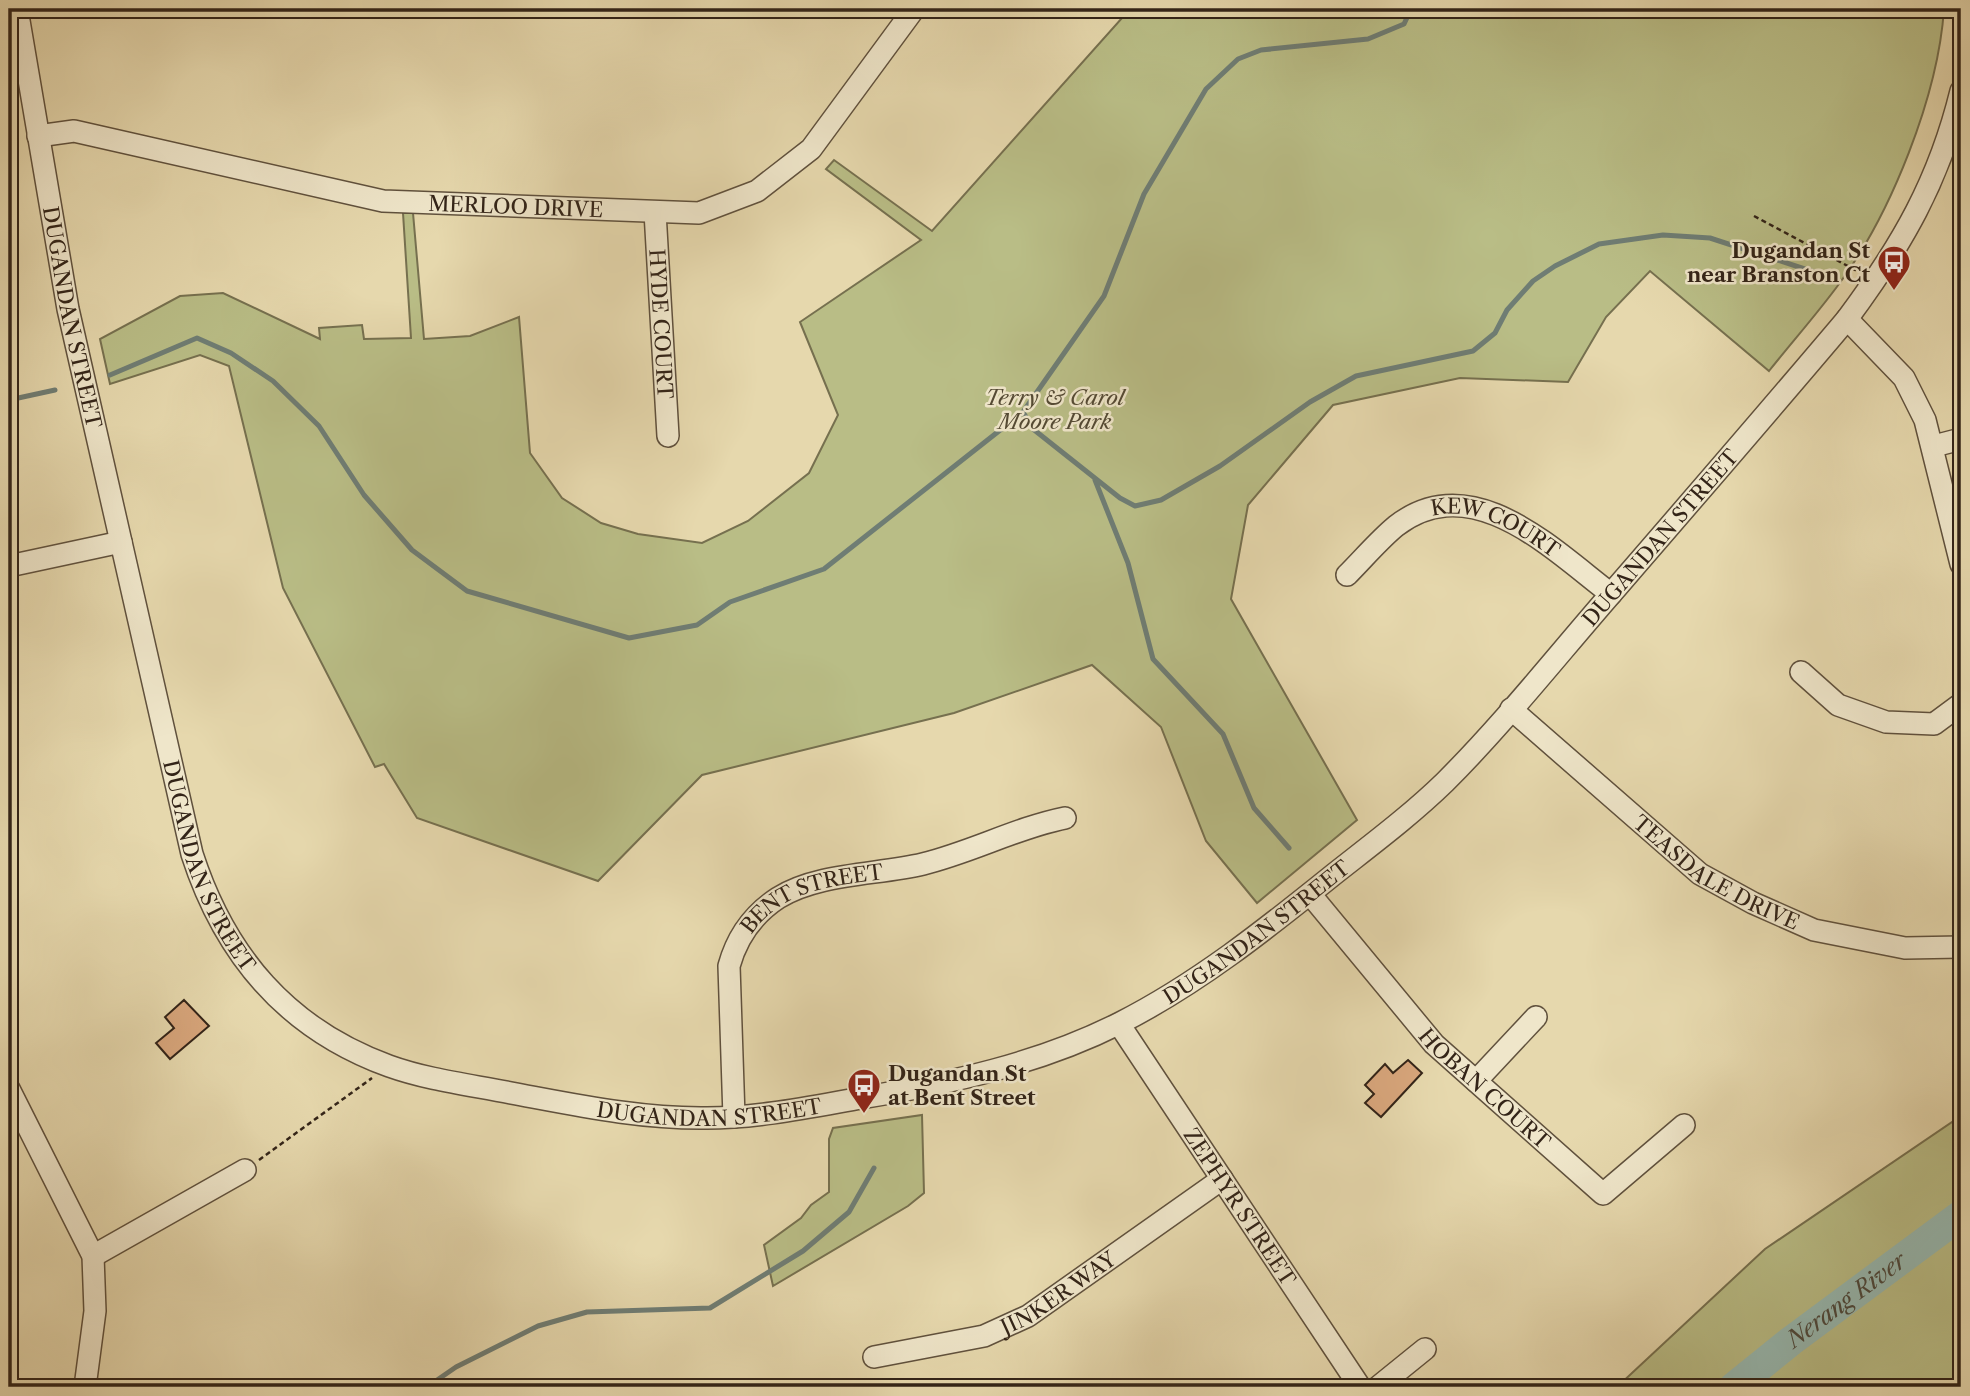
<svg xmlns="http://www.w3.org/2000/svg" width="1970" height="1396" viewBox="0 0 1970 1396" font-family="'Libre Caslon Text',serif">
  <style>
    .green { fill: #b9bd86; stroke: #76704f; stroke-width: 2 }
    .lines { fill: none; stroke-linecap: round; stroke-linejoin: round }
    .stream { stroke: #6f7d74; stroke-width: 5 }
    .river { stroke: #97b9b1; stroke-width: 30 }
    .building { fill: #d8a67c; stroke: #332418; stroke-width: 2 }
    .minor-casing { stroke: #60513d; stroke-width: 24 }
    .path { stroke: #332418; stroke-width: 2.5; stroke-dasharray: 5 3.5; stroke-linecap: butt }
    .minor { stroke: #efe6ca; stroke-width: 21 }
    .labels { text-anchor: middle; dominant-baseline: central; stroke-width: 5; stroke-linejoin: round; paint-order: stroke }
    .street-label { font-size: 21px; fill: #332418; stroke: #efe6ca }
    .poi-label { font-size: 21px; font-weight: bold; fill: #332418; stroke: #efe6ca; text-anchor: end }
    .park-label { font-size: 21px; font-style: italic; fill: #544a34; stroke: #efe6ca }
    .water-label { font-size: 23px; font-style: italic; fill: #4c493e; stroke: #efe6ca }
  </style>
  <rect width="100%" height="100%" fill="#e6d8ad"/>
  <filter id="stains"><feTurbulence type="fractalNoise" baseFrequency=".00286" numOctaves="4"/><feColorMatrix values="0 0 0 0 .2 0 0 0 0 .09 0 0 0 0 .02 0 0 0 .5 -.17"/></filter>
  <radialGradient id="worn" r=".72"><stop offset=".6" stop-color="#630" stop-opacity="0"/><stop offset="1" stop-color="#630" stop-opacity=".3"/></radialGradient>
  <!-- green -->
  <path class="green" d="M1130,9H1944C1938,96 1891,214 1839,284C1817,314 1792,342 1769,371L1650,271L1606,317L1568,382L1460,378L1333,405L1248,505L1231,599L1357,820L1257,903L1206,841L1161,727L1092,665L954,713L702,775L598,881L417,818L384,764L375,767L283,588L229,366L200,355L110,384L100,339L180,296L223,293L320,339L319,328L362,325L364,339L411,338L403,213H413L424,339L470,336L519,317L530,453L562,498L601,523L638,534L702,543L748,521L809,473L838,415L800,322L921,240L826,169L834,160L932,231Z
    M922,1115L924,1193L908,1206L773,1286L764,1245L801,1218L811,1205L829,1192V1139L833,1128Z
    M1961,1116V1387H1617L1765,1249Z"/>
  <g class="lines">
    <!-- stream -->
    <path class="stream" d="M110,375L197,338L231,353L273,381L319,426L364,495L412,550L467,591L629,638L697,625L730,602L824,569L1023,412L1104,296L1144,194L1206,89L1238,59L1261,50L1368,39L1404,24L1411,9
      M9,400L55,390
      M1023,412L1033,429L1120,498L1135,506L1161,500L1220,466L1310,402L1356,376L1473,351L1495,333L1507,310L1533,281L1555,266L1599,244L1663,235L1710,238L1817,273
      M1095,480L1128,563L1153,659L1223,734L1254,808L1289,848
      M427,1387L456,1367L538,1326L587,1312L710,1308L803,1251L849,1212L874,1168"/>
    <!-- river -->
    <path class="river" id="s1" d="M1734,1387L1791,1341L1961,1215"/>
  </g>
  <!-- building -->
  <path class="building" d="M184,1000L209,1026L170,1059L156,1043L174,1028L165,1017Z
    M1408,1060L1422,1073L1381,1117L1365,1103L1374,1094L1365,1085L1385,1064L1393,1073Z"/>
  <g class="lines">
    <defs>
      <g id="minor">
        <path id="s2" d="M17,9L68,309L192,854C225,956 287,1029 389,1066C428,1080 471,1085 511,1093C576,1105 641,1119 707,1118C758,1118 810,1107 861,1098C950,1083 1039,1064 1120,1023C1197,984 1266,929 1333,875C1371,845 1410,816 1445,782C1506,721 1560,652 1617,587C1694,498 1771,409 1847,319C1902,245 1939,181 1961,91"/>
        <path id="s3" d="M38,136L74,131L383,201L699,213L757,191L811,149L914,9"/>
        <path id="s4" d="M655,212L668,436"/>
        <path d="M1847,319L1904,378L1925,420L1961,564"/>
        <path d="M1934,446L1961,439"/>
        <path d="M9,566L121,542"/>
        <path id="s5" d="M1347,575C1363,559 1379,540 1396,526C1472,467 1553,550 1611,594"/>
        <path d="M1801,672L1838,705L1886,722L1934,724L1961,704"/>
        <path id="s6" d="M1511,709L1700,874L1753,903L1814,930L1905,948L1961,947"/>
        <path id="s7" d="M1310,894L1434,1044L1603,1194L1684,1125"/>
        <path id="s8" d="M1119,1024L1360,1387"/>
        <path d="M1476,1081L1536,1017"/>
        <path d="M9,1089L93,1256L95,1311L85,1387"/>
        <path id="s9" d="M734,1117L729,966C737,937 752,915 778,898C818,873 877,875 923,864C972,852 1016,828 1065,818"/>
        <path d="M93,1256L245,1170"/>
        <path id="s10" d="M874,1357L984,1336L1028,1316L1222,1179"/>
        <path d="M1378,1387L1425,1349"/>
      </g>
    </defs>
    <!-- minor casing -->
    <use href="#minor" class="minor-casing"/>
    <!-- path -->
    <path class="path" d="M1754,216L1859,272
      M259,1160L372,1078"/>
    <!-- minor -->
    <use href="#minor" class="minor"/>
  </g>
  <!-- icons -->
  <defs>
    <symbol id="bus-pin" viewBox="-11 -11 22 30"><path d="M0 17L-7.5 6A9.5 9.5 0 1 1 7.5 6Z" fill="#8f2418" stroke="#efe6ca"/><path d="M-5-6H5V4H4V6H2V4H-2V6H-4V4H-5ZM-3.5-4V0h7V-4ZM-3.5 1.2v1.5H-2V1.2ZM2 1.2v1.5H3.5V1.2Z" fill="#fff"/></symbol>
  </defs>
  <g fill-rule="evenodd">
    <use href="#bus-pin" x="1875" y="243" width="38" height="52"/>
    <use href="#bus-pin" x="845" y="1066" width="38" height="52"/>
  </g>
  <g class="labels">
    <!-- street labels -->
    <g class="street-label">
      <text stroke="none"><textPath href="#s3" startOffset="486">MERLOO DRIVE</textPath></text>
      <text stroke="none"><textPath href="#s2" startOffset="313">DUGANDAN STREET</textPath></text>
      <text stroke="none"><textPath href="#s4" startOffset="112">HYDE COURT</textPath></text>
      <text stroke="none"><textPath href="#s5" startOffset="178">KEW COURT</textPath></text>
      <text stroke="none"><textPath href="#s2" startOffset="2644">DUGANDAN STREET</textPath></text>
      <text stroke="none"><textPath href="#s2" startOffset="880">DUGANDAN STREET</textPath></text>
      <text stroke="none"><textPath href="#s6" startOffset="264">TEASDALE DRIVE</textPath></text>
      <text stroke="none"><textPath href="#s9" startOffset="268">BENT STREET</textPath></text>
      <text stroke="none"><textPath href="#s2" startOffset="2077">DUGANDAN STREET</textPath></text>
      <text stroke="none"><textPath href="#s7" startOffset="262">HOBAN COURT</textPath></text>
      <text stroke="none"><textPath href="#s2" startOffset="1489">DUGANDAN STREET</textPath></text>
      <text stroke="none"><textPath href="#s8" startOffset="219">ZEPHYR STREET</textPath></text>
      <text stroke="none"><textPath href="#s10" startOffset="198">JINKER WAY</textPath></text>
    </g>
    <!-- poi labels -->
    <g class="poi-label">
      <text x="1870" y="250">Dugandan St<tspan x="1870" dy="24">near Branston Ct</tspan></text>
      <text x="888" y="1073" text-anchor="start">Dugandan St<tspan x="888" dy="24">at Bent Street</tspan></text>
    </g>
    <!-- park labels -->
    <g class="park-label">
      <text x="1055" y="397">Terry &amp; Carol<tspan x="1055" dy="24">Moore Park</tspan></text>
    </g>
    <!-- water labels -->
    <g class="water-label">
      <text stroke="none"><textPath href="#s1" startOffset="142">Nerang River</textPath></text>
    </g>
  </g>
  <!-- margin -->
  <rect width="1970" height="1396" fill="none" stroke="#e6d8ad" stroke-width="35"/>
  <rect x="10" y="10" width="1949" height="1375" fill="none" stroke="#332418" stroke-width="3.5"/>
  <rect x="18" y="18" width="1935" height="1361" fill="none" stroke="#332418" stroke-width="2"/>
  <rect width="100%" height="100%" filter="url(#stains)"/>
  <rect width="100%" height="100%" fill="url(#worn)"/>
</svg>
